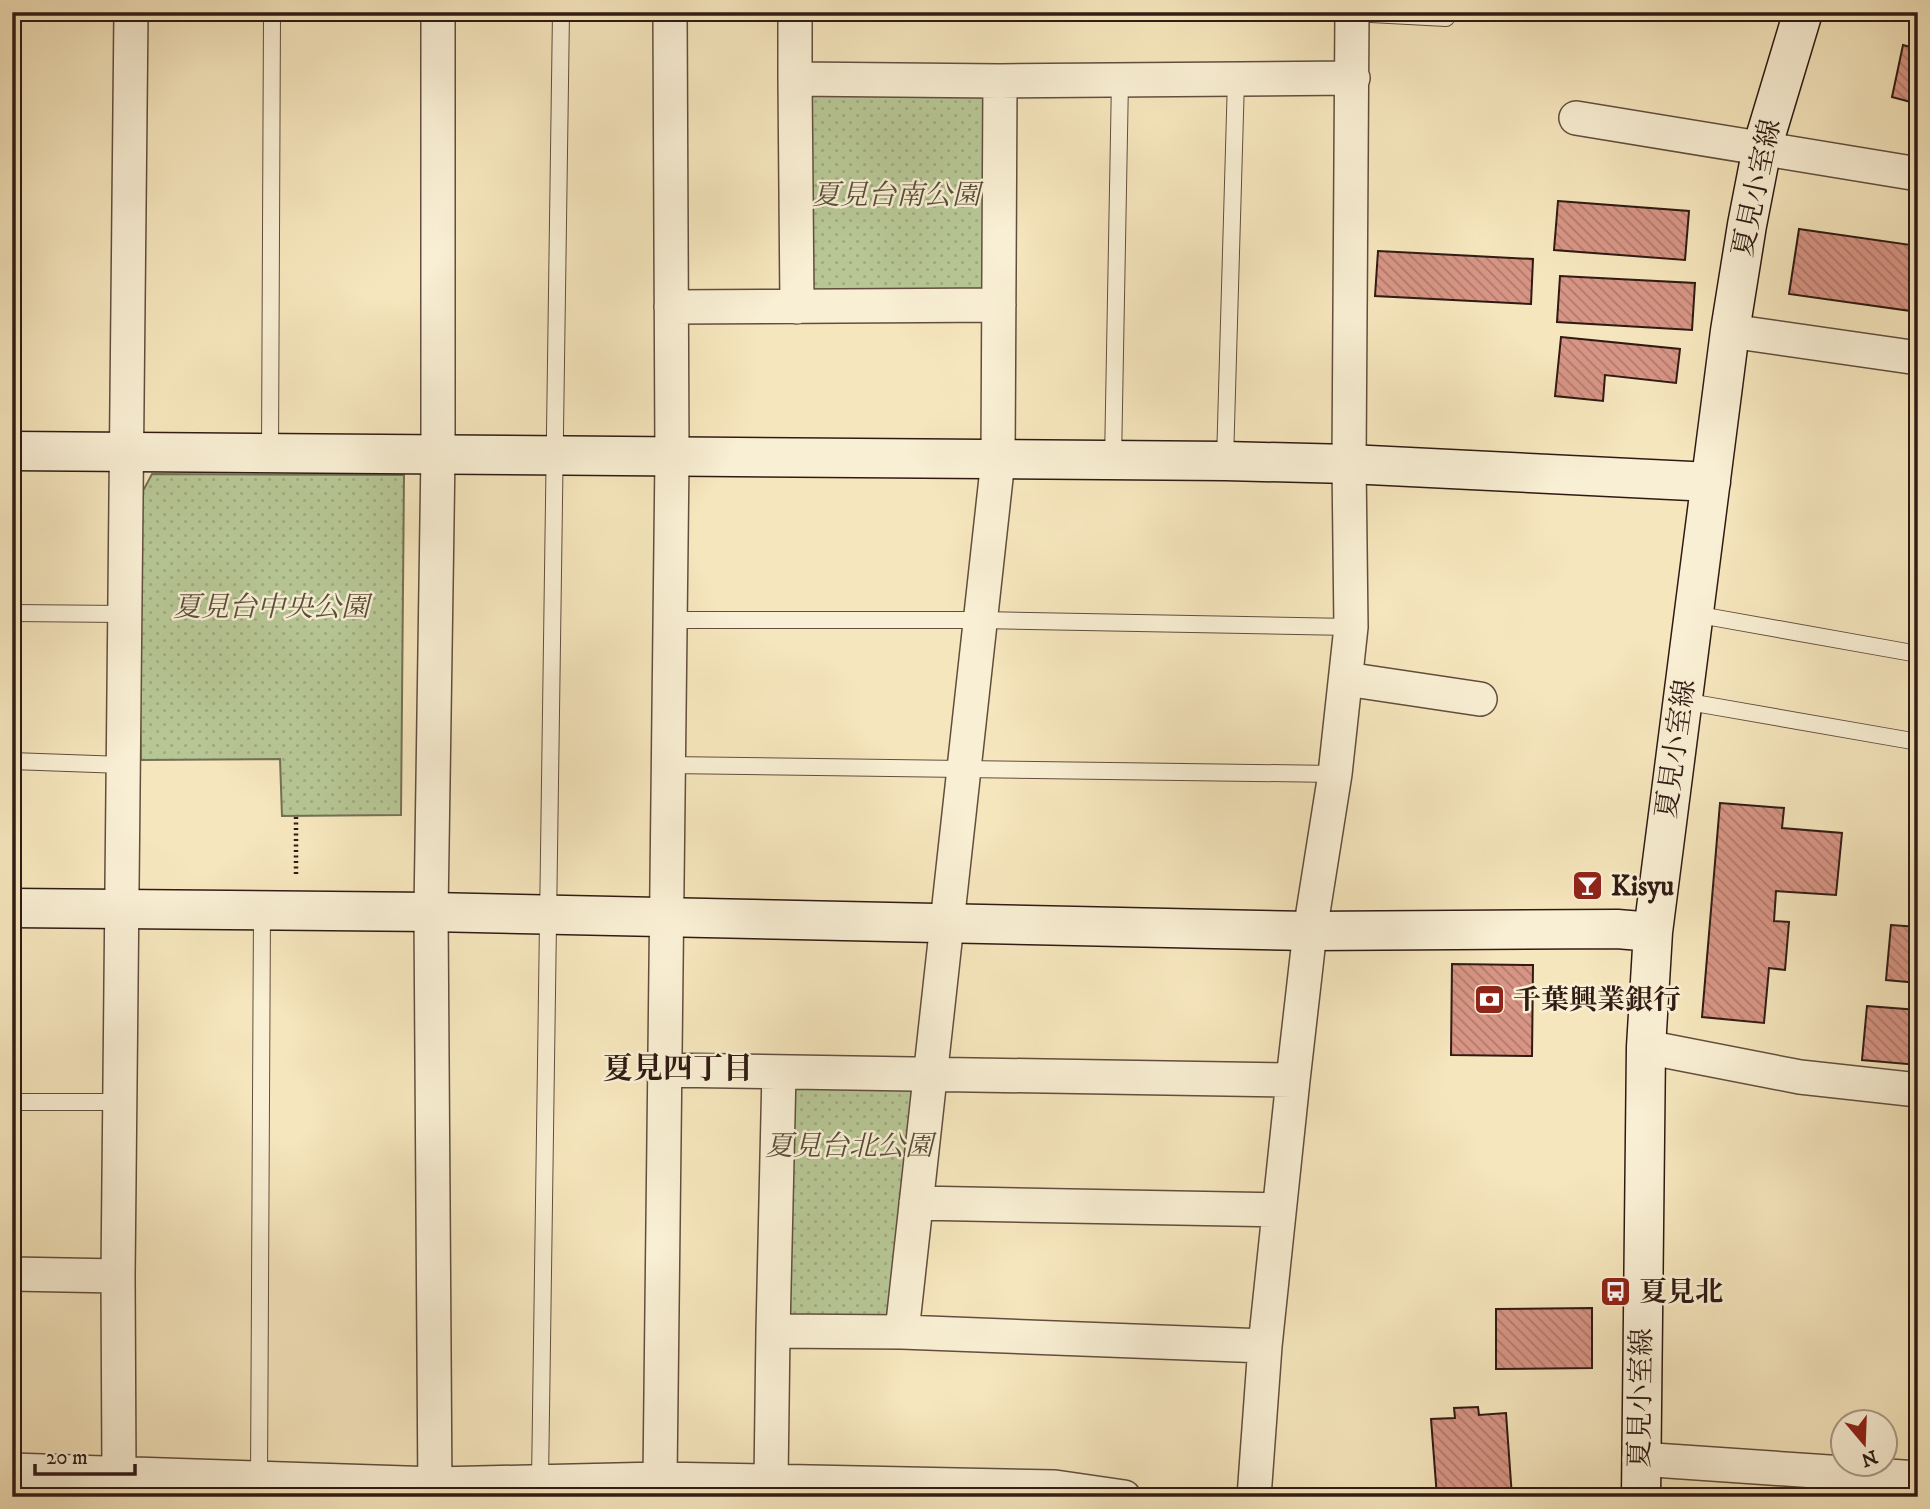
<svg xmlns="http://www.w3.org/2000/svg" width="1930" height="1509" viewBox="0 0 1930 1509" font-family="'IM FELL DW Pica','Noto Serif JP',serif">
  <style>
    .park { fill: url(#park-dots); stroke: #747054; stroke-width: 2 }
    .building { fill: url(#building-back-hatch); stroke: #301b14; stroke-width: 2 }
    .lines { fill: none; stroke-linecap: round; stroke-linejoin: round }
    .lane-casing { stroke: #624e3e; stroke-width: 18 }
    .street-casing { stroke: #624e3e; stroke-width: 36 }
    .secondary-casing { stroke: #301b14; stroke-width: 41 }
    .path { stroke: #301b14; stroke-width: 4.5; stroke-dasharray: 2 3.5; stroke-linecap: butt }
    .lane { stroke: #f9efd4; stroke-width: 16 }
    .street { stroke: #f9efd4; stroke-width: 33 }
    .secondary { stroke: #f9efd4; stroke-width: 38 }
    .labels { text-anchor: middle; dominant-baseline: central; stroke-width: 5; stroke-linejoin: round; paint-order: stroke }
    .street-label { font-size: 28px; fill: #301b14; stroke: #f9efd4 }
    .park-label { font-size: 28px; font-style: italic; fill: #584e3b; stroke: #f9efd4 }
    .poi-label { font-size: 28px; font-weight: bold; fill: #301b14; stroke: #f9efd4; text-anchor: start }
    .neighbourhood-label { font-size: 30px; font-weight: bold; fill: #301b14; stroke: #f9efd4 }
  </style>
  <defs>
    <pattern id="park-dots" width="8" height="8" patternUnits="userSpaceOnUse" patternTransform="scale(1.75)"><rect width="8" height="8" fill="#b7c695"/><path d="M2 2h.1M6 6h.1" fill="none" stroke="#9eaa80" stroke-width="1.8" stroke-linecap="round"/></pattern>
    <pattern id="building-back-hatch" width="6" height="6" patternUnits="userSpaceOnUse" patternTransform="scale(1.75)"><rect width="6" height="6" fill="#d89585"/><path d="M-1 5l2 2M0 0l6 6M5-1l2 2" fill="none" stroke="#b0796c"/></pattern>
  </defs>
  <rect width="100%" height="100%" fill="#f6e6bd"/>
  <filter id="stains"><feTurbulence type="fractalNoise" baseFrequency=".00286" numOctaves="4"/><feColorMatrix values="0 0 0 0 .2 0 0 0 0 .09 0 0 0 0 .02 0 0 0 .5 -.17"/></filter>
  <radialGradient id="worn" r=".72"><stop offset=".6" stop-color="#630" stop-opacity="0"/><stop offset="1" stop-color="#630" stop-opacity=".3"/></radialGradient>
  <!-- park -->
  <path class="park" d="M984,95L985,294L811,295L804,96Z
    M152,474L404,475L401,815L282,816L280,759L141,760L136,504Z
    M789,1084L915,1088L894,1321L785,1319Z"/>
  <!-- building -->
  <path class="building" d="M1623,12H1682V19L1623,15Z
    M1903,45L1918,49V104L1892,97Z
    M1558,201L1689,211L1685,260L1554,250Z
    M1799,229L1918,246V312L1789,294Z
    M1378,251L1533,259L1531,304L1375,296Z
    M1560,276L1695,283L1692,330L1557,322Z
    M1561,337L1680,349L1676,383L1605,375L1603,401L1555,396Z
    M1720,803L1784,808L1782,828L1842,833L1836,895L1776,891L1774,921L1789,922L1785,970L1769,968L1764,1023L1702,1017Z
    M1891,925L1918,927V983L1886,980Z
    M1452,964L1533,965L1532,1056L1451,1055Z
    M1867,1006L1918,1010V1065L1862,1060Z
    M1592,1308V1368L1496,1369V1309Z
    M1478,1407L1479,1415L1506,1413L1512,1497H1437L1431,1419L1455,1418L1454,1408Z
    M1836,1485L1837,1497H1681V1494Z"/>
  <g class="lines">
    <defs>
      <path id="lane" d="M1352,13L1446,18
        M270,453L272,12
        M1113,461L1120,80
        M1225,461L1236,79
        M12,613L124,614
        M1694,614L1918,654
        M670,620H981L1351,627
        M1683,701L1918,742
        M12,761L123,765
        M668,765L1335,774
        M12,1102H119
        M259,1480L262,910
        M540,1482L561,12"/>
      <path id="street" d="M795,12V79L1000,81
        M795,79L797,307
        M1576,118L1918,174
        M671,307L999,305
        M1730,331L1918,358
        M1346,679L1480,699
        M1646,1047L1800,1077L1918,1090
        M664,1070L1293,1080
        M916,1203L1279,1210
        M12,1274L118,1276
        M773,1331L779,1072
        M902,1332L998,460L1000,81L1353,78
        M1639,1459L1918,1478
        M12,1470L436,1484L660,1479L1055,1487L1124,1497
        M119,1475L118,1276L131,12
        M660,1479L672,457L670,12
        M771,1481L773,1331L902,1332L1265,1346
        M435,1497L431,912L438,454V12
        M1254,1497L1265,1346L1293,1080L1310,931L1335,774L1351,627L1349,464L1352,12"/>
      <path id="secondary" d="M12,451L1225,461L1349,464L1711,482
        M12,908L431,912L1310,931L1617,929L1653,932
        M1641,1497L1646,1047L1653,932L1730,331L1747,225L1762,148L1803,12"/>
    </defs>
    <!-- lane casing -->
    <use href="#lane" class="lane-casing"/>
    <!-- street casing -->
    <use href="#street" class="street-casing"/>
    <!-- secondary casing -->
    <use href="#secondary" class="secondary-casing"/>
    <!-- path -->
    <path class="path" d="M296,874V816"/>
    <!-- lane -->
    <use href="#lane" class="lane"/>
    <!-- street -->
    <use href="#street" class="street"/>
    <!-- secondary -->
    <use href="#secondary" class="secondary"/>
  </g>
  <!-- icons -->
  <defs>
    <symbol id="bar-square" viewBox="-11 -11 22 22"><rect x="-9" y="-9" width="18" height="18" rx="4" fill="#8f2418" stroke="#f9efd4"/><path d="M-6-5H6L.8 .8V4.5H3.5V6h-7V4.5H-.8V.8Z" fill="#fff"/></symbol>
    <symbol id="bank-square" viewBox="-11 -11 22 22"><rect x="-9" y="-9" width="18" height="18" rx="4" fill="#8f2418" stroke="#f9efd4"/><path d="M-6-4H6V4H-6ZM0-2.3a2.3 2.3 0 1 0 0 4.6a2.3 2.3 0 1 0 0-4.6Z" fill="#fff"/></symbol>
    <symbol id="bus-square" viewBox="-11 -11 22 22"><rect x="-9" y="-9" width="18" height="18" rx="4" fill="#8f2418" stroke="#f9efd4"/><path d="M-5-6H5V4H4V6H2V4H-2V6H-4V4H-5ZM-3.5-4V0h7V-4ZM-3.5 1.2v1.5H-2V1.2ZM2 1.2v1.5H3.5V1.2Z" fill="#fff"/></symbol>
  </defs>
  <g fill-rule="evenodd">
    <use href="#bar-square" x="1570" y="868" width="35" height="35"/>
    <use href="#bank-square" x="1472" y="982" width="35" height="35"/>
    <use href="#bus-square" x="1598" y="1274" width="35" height="35"/>
  </g>
  <g class="labels">
    <!-- street labels -->
    <g class="street-label">
      <text transform="translate(1757 188) rotate(-78)">夏見小室線</text>
      <text transform="translate(1676 749) rotate(-82)">夏見小室線</text>
      <text transform="translate(1641 1398) rotate(-89)">夏見小室線</text>
    </g>
    <!-- park labels -->
    <g class="park-label">
      <text x="896" y="195">夏見台南公園</text>
      <text x="271" y="607">夏見台中央公園</text>
      <text x="849" y="1146">夏見台北公園</text>
    </g>
    <!-- poi labels -->
    <g class="poi-label">
      <text x="1611" y="886">Kisyu</text>
      <text x="1513" y="1000">千葉興業銀行</text>
      <text x="1639" y="1292">夏見北</text>
    </g>
    <!-- neighbourhood labels -->
    <g class="neighbourhood-label">
      <text x="678" y="1069">夏見四丁目</text>
    </g>
  </g>
  <!-- margin -->
  <rect width="1930" height="1509" fill="none" stroke="#f6e6bd" stroke-width="42"/>
  <rect x="14" y="14" width="1902" height="1481" fill="none" stroke="#301b14" stroke-width="3.5"/>
  <rect x="21" y="21" width="1888" height="1467" fill="none" stroke="#301b14" stroke-width="2"/>
  <!-- north arrow -->
  <g transform="translate(1864 1443) rotate(161)"><circle r="33" fill="#f9efd4" stroke="#a99a87" stroke-width="2"/>
  <path d="M0-5L12 26L0 18L-12 26Z" fill="#8f2418"/>
  <text y="-10" font-size="19" font-weight="bold" text-anchor="middle" fill="#301b14">N</text>
  </g>
  <!-- scale -->
  <path d="M35 1464v10h100v-10" fill="none" stroke="#301b14" stroke-width="3.5"/>
  <text x="46" y="1464" font-size="21" fill="#301b14" stroke="#f9efd4" stroke-width="5" paint-order="stroke">20 m</text>
  <rect width="100%" height="100%" filter="url(#stains)"/>
  <rect width="100%" height="100%" fill="url(#worn)"/>
</svg>
